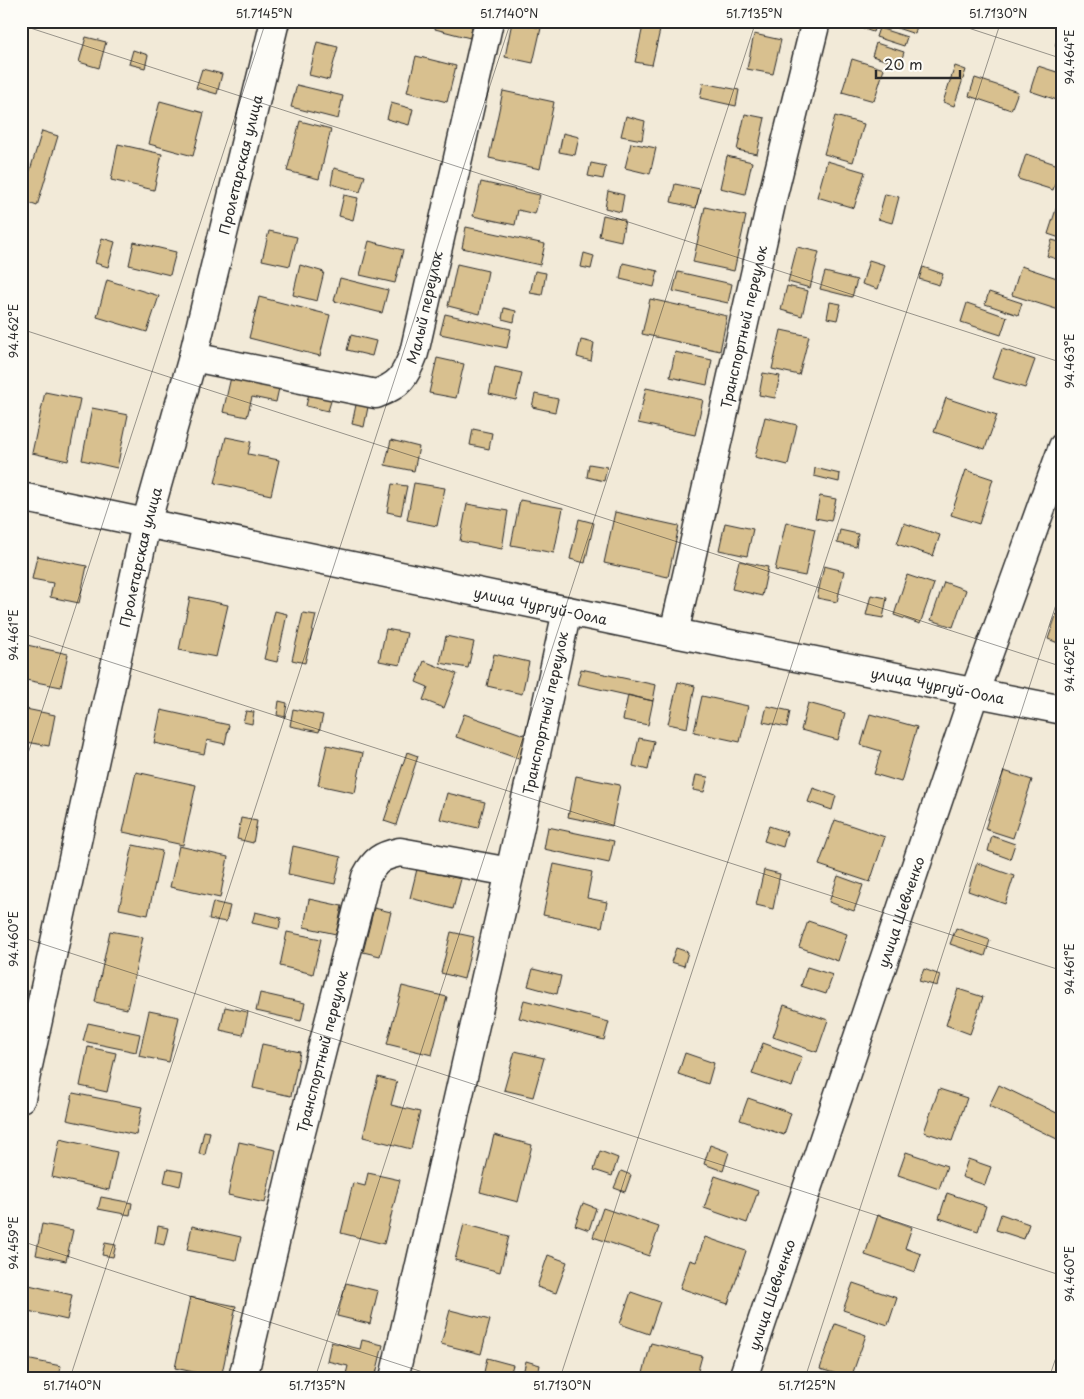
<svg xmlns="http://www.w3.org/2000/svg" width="1084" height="1399" viewBox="0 0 1084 1399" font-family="'Playpen Sans',sans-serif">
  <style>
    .building { fill: #d8c08f; stroke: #2b2b2b }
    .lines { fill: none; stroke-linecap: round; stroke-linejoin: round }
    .minor-casing { stroke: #2b2b2b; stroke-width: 31 }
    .tertiary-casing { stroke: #2b2b2b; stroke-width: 31 }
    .minor { stroke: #fdfcf7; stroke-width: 28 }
    .tertiary { stroke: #fdfcf7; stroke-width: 28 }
    .ticks { fill: none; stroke: #2b2b2b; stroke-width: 1; stroke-opacity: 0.45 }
    .labels { text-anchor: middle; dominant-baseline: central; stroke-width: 4.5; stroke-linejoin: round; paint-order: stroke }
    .street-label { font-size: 14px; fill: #2b2b2b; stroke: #fdfcf7 }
    .neatline { fill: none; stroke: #2b2b2b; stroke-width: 2 }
    .ticks-label { font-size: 12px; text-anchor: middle; fill: #2b2b2b }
  </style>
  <rect width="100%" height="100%" fill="#f2ead8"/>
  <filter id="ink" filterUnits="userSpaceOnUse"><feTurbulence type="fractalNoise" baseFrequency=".02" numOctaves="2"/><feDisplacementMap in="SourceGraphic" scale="10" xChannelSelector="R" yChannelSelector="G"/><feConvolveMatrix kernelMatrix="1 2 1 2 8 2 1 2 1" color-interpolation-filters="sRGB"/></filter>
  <g filter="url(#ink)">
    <!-- building -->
    <path class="building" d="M437,21H453L472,26L470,38L435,29Z
      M860,21H877L873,32L858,27Z
      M893,21H918L915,34L891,26Z
      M512,22L541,28L533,63L505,57Z
      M1063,23V48L1055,46Z
      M643,26L660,30L652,65L635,62Z
      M879,28L907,37L904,46L876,37Z
      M754,34L781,40L773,74L747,69Z
      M86,37L106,42L99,68L79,62Z
      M317,42L338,47L329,80L309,75Z
      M876,43L904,52L900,65L872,56Z
      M133,50L148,55L145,68L129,64Z
      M416,56L456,66L447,102L407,92Z
      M852,59L884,69L874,101L842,92Z
      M955,66L966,70L954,106L943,102Z
      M1038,66L1063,74V102L1030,91Z
      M202,69L222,74L217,94L196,88Z
      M975,78L1018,92L1011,110L969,96Z
      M703,83L739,90L736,106L700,98Z
      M297,85L343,96L338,119L291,107Z
      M503,91L554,102L540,169L489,158Z
      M160,101L204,113L193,156L149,144Z
      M391,103L413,109L409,125L387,119Z
      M745,114L765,118L757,154L737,150Z
      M626,116L645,121L642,140L621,136Z
      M835,116L864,124L853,162L824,154Z
      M300,121L331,129L319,179L287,171Z
      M42,131L58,136L37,206L21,200Z
      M563,133L579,137L575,155L559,152Z
      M631,143L656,148L650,174L625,168Z
      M118,144L162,154L154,190L111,180Z
      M1026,154L1061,166L1053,190L1018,179Z
      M727,156L752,162L745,194L720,188Z
      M827,161L865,172L854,208L817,197Z
      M591,163L606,166L603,179L588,176Z
      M334,168L365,176L360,192L331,184Z
      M481,182L540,195L535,214L518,210L515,225L473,216Z
      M675,184L700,189L696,208L671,202Z
      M608,191L624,195L621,212L605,208Z
      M885,194L899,197L892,223L878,219Z
      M344,195L358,198L353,220L339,216Z
      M1058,203L1063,205V239L1048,234Z
      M705,207L746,216L734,271L693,262Z
      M603,215L625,220L621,241L599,236Z
      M466,227L545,244L540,265L462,248Z
      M269,231L297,237L290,266L262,260Z
      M102,238L115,242L108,267L95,263Z
      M1052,240L1063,243V261L1047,256Z
      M369,241L403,250L395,283L360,275Z
      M134,242L176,252L170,275L129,265Z
      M797,247L819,252L810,288L788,282Z
      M584,253L594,256L591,269L581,267Z
      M869,260L885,265L878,289L862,284Z
      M623,263L658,271L654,287L620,279Z
      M457,264L488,271L480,314L448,306Z
      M300,265L324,272L317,301L293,295Z
      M1021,266L1063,280L1062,311L1012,295Z
      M923,267L943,274L939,285L919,279Z
      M535,271L546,273L542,295L530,293Z
      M678,272L732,284L728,303L673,291Z
      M825,272L857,280L852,297L820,289Z
      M340,278L388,290L382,313L334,301Z
      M107,280L159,296L147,332L97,317Z
      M787,286L808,291L802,316L781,310Z
      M989,292L1022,303L1018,315L985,304Z
      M259,297L330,315L320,356L249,338Z
      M650,299L727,316L720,351L642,334Z
      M830,302L841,304L837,320L827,318Z
      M967,303L1007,317L1001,335L961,322Z
      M504,308L516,311L514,322L502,319Z
      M445,314L511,329L507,348L440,334Z
      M781,330L809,336L799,375L772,369Z
      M351,335L376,341L372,356L347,350Z
      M581,340L594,343L591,361L577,357Z
      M1002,349L1035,360L1025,388L992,378Z
      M675,352L712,360L707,385L670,377Z
      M437,358L464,364L456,398L429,393Z
      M495,367L522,373L516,400L489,394Z
      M763,373L780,376L775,398L759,395Z
      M231,377L279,388L276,402L252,397L247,417L223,412Z
      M646,388L703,400L695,435L638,423Z
      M45,392L80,399L68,461L32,453Z
      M309,393L332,398L328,411L306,406Z
      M535,394L558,399L555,412L532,407Z
      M946,398L997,415L985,449L934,432Z
      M357,400L369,402L364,427L352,424Z
      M92,408L128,415L117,468L82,460Z
      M765,417L797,425L788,465L755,457Z
      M473,429L492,433L489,449L470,445Z
      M226,437L251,442L248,454L279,460L271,495L215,483Z
      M391,440L419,447L414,471L385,465Z
      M589,464L607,467L604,481L587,477Z
      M815,468L840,474L839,482L814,476Z
      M966,470L993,479L979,524L951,515Z
      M414,483L445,488L437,526L407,520Z
      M392,484L407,486L401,515L387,512Z
      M820,496L836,499L831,521L815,518Z
      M520,500L563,508L554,553L511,545Z
      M467,504L508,511L502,549L460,541Z
      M615,512L679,526L668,577L604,563Z
      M579,519L594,523L585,563L570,559Z
      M786,522L815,529L805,576L775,570Z
      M725,523L753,529L747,556L719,550Z
      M904,523L940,535L933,556L897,544Z
      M840,530L858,534L856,547L837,543Z
      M37,556L87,566L79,603L50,597L53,583L32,579Z
      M739,561L768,567L762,596L732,589Z
      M824,566L844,571L837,602L817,598Z
      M907,575L934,584L920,624L894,615Z
      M944,582L966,590L953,627L931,620Z
      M871,595L887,598L883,618L866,615Z
      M190,597L228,605L216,657L179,650Z
      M1062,598L1063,599V645L1048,639Z
      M275,611L287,614L277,662L264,659Z
      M303,613L316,615L305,663L292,660Z
      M386,629L407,633L400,665L379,661Z
      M446,636L474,642L468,668L440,663Z
      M27,645L68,654L61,687L21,679Z
      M494,654L529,662L522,694L487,686Z
      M424,661L457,674L444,708L423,700L428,687L416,682Z
      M581,669L656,685L653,701L577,684Z
      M678,682L695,686L687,728L668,724Z
      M628,695L653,701L648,725L623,720Z
      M702,696L748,706L740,742L694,732Z
      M279,701L287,703L285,717L277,715Z
      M808,703L845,713L838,740L801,730Z
      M767,706L790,711L787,727L763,722Z
      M21,708L55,715L49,746L21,741Z
      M293,709L323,715L319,732L290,726Z
      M161,710L229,725L225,744L207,740L204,754L154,743Z
      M246,711L254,712L252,724L243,722Z
      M464,714L527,736L519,759L456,737Z
      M870,714L917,727L901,782L874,774L881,751L861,745Z
      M639,738L654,741L648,770L633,766Z
      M327,745L363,753L355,793L318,785Z
      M21,749L25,750L21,770Z
      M407,752L418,756L396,825L384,821Z
      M1004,771L1032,780L1013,838L985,829Z
      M136,772L196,785L183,845L123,832Z
      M696,775L708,777L704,792L693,790Z
      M576,776L620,785L612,826L568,817Z
      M813,788L836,796L832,810L808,802Z
      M447,793L485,802L478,828L440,819Z
      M241,818L257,821L253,843L237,839Z
      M835,820L885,837L870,882L819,865Z
      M769,826L787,832L783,847L764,841Z
      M548,827L614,841L609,863L544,849Z
      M992,836L1015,844L1010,859L988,851Z
      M133,845L162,851L148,915L119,909Z
      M179,846L228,857L220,898L170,887Z
      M293,846L341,857L335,884L288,874Z
      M977,863L1014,876L1005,904L968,891Z
      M554,864L592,872L587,898L607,902L602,927L543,915Z
      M417,869L461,879L453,909L410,898Z
      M764,870L780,874L773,909L756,905Z
      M838,876L863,885L854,911L829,902Z
      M309,899L342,906L336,934L304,927Z
      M213,902L230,906L226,922L209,919Z
      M374,908L391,912L380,956L363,952Z
      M255,912L281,918L279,929L252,923Z
      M808,921L847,934L838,961L799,947Z
      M956,928L990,940L985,956L950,944Z
      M110,931L143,937L127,1009L95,1002Z
      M287,932L321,939L313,974L280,966Z
      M451,932L474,937L464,979L441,973Z
      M676,948L688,952L684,966L671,962Z
      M807,967L833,975L826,994L801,986Z
      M533,969L561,976L557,994L528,986Z
      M924,969L940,975L937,986L919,981Z
      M402,986L447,997L432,1055L387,1044Z
      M958,989L983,997L970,1034L946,1025Z
      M260,993L305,1003L301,1021L256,1011Z
      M524,1000L609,1022L604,1040L519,1018Z
      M784,1005L828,1020L817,1052L773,1037Z
      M225,1007L248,1012L243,1035L220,1030Z
      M149,1011L179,1017L169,1062L139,1056Z
      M88,1023L140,1034L136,1052L83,1041Z
      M763,1043L802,1057L792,1087L752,1074Z
      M262,1044L300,1052L291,1096L253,1088Z
      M88,1047L116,1053L107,1092L80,1086Z
      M515,1051L544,1058L533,1097L504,1090Z
      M685,1053L714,1063L708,1084L678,1074Z
      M378,1077L397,1082L391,1105L420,1112L411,1149L363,1137Z
      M999,1085L1063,1116V1132L1059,1140L989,1106Z
      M939,1089L967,1098L952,1141L924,1132Z
      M73,1093L142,1107L136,1135L67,1120Z
      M748,1098L791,1113L784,1135L740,1120Z
      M204,1131L210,1132L205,1155L199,1154Z
      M494,1135L532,1145L518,1202L480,1192Z
      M60,1139L117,1152L109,1190L52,1177Z
      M239,1142L276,1150L265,1203L228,1195Z
      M710,1145L729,1152L723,1171L704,1164Z
      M600,1151L618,1158L612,1176L594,1170Z
      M906,1152L947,1166L939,1189L898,1175Z
      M968,1159L991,1167L985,1185L962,1177Z
      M167,1169L183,1172L180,1186L164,1182Z
      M621,1171L631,1175L625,1192L614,1188Z
      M368,1173L400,1180L384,1244L341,1233L353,1183L365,1186Z
      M715,1176L758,1191L747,1223L704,1208Z
      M947,1193L986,1206L978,1231L939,1218Z
      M101,1197L132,1203L130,1215L98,1209Z
      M583,1203L596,1208L589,1230L575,1225Z
      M603,1208L659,1227L649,1256L593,1237Z
      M1001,1214L1029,1224L1024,1239L996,1230Z
      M878,1215L912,1227L905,1248L921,1254L915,1272L865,1255Z
      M42,1224L73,1230L66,1261L36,1255Z
      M464,1224L509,1236L500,1272L455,1260Z
      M158,1226L168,1228L164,1245L155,1243Z
      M192,1226L241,1237L236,1260L187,1250Z
      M705,1237L746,1251L728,1304L680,1288L690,1260L696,1262Z
      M105,1243L116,1245L113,1257L102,1255Z
      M548,1255L567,1262L556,1293L537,1287Z
      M346,1283L378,1291L370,1324L337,1316Z
      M853,1283L897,1298L888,1325L843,1310Z
      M29,1285L72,1295L67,1320L24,1310Z
      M631,1292L660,1302L649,1334L620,1324Z
      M190,1297L236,1306L221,1378L175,1368Z
      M450,1310L490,1320L481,1354L441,1344Z
      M835,1324L866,1335L851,1378L820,1369Z
      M362,1340L383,1345L375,1378H345L348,1366L327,1361L331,1342L360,1349Z
      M651,1343L702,1356L696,1378L642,1377Z
      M21,1358L61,1366L58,1378H21Z
      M487,1358L513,1365L509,1378L483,1377Z
      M526,1361L540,1365L537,1378H522Z"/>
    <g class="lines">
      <defs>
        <g id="minor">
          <path id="s1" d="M193,357L376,394C400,385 405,377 414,353L489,21"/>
          <path id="s2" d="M21,497L674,633L1063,710"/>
          <path id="s3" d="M674,633L772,199L816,21"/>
          <path id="s4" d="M21,1098L146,524L193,357L275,21"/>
          <path id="s5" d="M243,1378L299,1140L366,877C375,860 381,856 400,852L510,872"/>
          <path id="s6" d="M394,1378L510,872L567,611"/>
        </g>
        <g id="tertiary">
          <path id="s7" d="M743,1378L975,691L1063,447"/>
        </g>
      </defs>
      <!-- minor casing -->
      <use href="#minor" class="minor-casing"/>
      <!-- tertiary casing -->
      <use href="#tertiary" class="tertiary-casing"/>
      <!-- minor -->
      <use href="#minor" class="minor"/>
      <!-- tertiary -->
      <use href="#tertiary" class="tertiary"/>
    </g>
  </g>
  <!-- ticks -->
  <path class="ticks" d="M947,21L1063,59M21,25L1063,363M21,329L1063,667M21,633L1063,971M21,775L266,21M21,937L1063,1276M21,1241L441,1378M70,1378L511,21M315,1378L756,21M560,1378L1001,21M805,1378L1063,583M1049,1378L1063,1337"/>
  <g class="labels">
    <!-- street labels -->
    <g class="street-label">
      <text stroke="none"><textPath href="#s4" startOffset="959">Пролетарская улица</textPath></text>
      <text stroke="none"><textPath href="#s1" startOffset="292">Малый переулок</textPath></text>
      <text stroke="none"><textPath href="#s3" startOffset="314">Транспортный переулок</textPath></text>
      <text stroke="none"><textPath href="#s4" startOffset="554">Пролетарская улица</textPath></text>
      <text stroke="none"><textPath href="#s2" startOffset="531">улица Чургуй-Оола</textPath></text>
      <text stroke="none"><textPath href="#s2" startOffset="936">улица Чургуй-Оола</textPath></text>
      <text stroke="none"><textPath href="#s6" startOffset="682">Транспортный переулок</textPath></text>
      <text stroke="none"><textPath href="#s7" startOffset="492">улица Шевченко</textPath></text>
      <text stroke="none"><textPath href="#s5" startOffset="336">Транспортный переулок</textPath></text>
      <text stroke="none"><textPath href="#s7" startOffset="88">улица Шевченко</textPath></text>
    </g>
  </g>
  <!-- margin -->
  <rect width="1084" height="1399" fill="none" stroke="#fdfcf7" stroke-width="55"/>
  <!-- scale -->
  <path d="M876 70v8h84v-8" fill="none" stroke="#2b2b2b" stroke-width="2.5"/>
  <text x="884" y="70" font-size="15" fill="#2b2b2b" stroke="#fdfcf7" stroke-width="4" paint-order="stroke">20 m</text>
  <rect x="28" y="28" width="1028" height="1344" class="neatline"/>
  <g class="ticks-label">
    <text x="264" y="18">51.7145°N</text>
    <text x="509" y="18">51.7140°N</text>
    <text x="754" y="18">51.7135°N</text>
    <text x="998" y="18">51.7130°N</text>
    <text transform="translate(1070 57) rotate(-90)" y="4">94.464°E</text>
    <text transform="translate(14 331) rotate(-90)" y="4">94.462°E</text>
    <text transform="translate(1070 361) rotate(-90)" y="4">94.463°E</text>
    <text transform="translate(14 635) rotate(-90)" y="4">94.461°E</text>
    <text transform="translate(1070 665) rotate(-90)" y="4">94.462°E</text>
    <text transform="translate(14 939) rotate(-90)" y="4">94.460°E</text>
    <text transform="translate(1070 969) rotate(-90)" y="4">94.461°E</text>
    <text transform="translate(14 1243) rotate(-90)" y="4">94.459°E</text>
    <text transform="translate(1070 1274) rotate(-90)" y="4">94.460°E</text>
    <text x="72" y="1390">51.7140°N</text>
    <text x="317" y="1390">51.7135°N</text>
    <text x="562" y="1390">51.7130°N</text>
    <text x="807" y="1390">51.7125°N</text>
  </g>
</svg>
